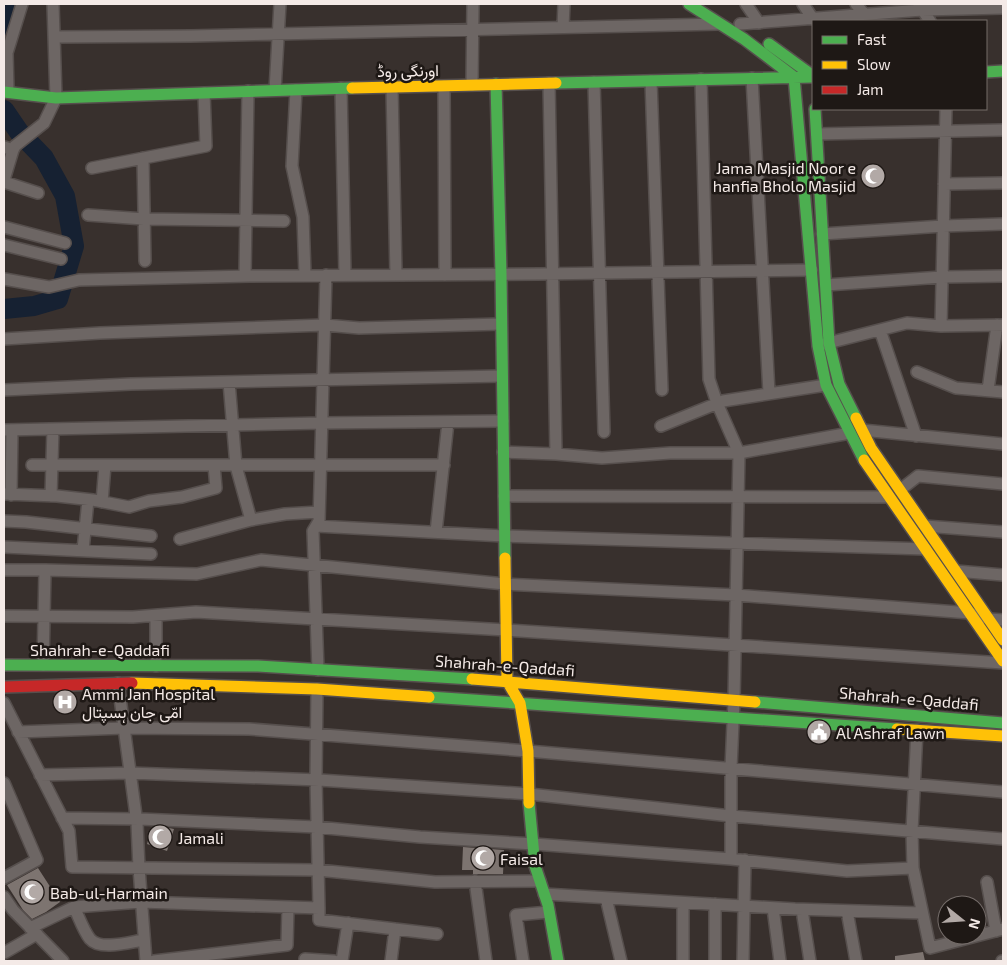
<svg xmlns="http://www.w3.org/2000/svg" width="1007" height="965" viewBox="0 0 1007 965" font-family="'Exo 2',Vazirmatn,sans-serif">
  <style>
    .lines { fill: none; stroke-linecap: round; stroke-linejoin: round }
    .river { stroke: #162132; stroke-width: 20 }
    .building { fill: #7d7470 }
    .street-casing { stroke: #564f4d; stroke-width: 14 }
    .fast-casing { stroke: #564f4d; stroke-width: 14 }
    .slow-casing { stroke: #564f4d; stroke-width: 14 }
    .jam-casing { stroke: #564f4d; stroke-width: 14 }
    .street { stroke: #6d6664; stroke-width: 11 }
    .fast { stroke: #4caf50; stroke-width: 11 }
    .slow { stroke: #ffc107; stroke-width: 11 }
    .jam { stroke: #c62828; stroke-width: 11 }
    .labels { text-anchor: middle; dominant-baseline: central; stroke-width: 5; stroke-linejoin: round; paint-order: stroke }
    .street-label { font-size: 16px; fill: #f4eae7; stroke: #1e1815 }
    .poi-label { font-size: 16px; fill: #f4eae7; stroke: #1e1815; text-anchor: start }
  </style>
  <rect width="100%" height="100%" fill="#38302d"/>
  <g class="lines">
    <!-- river -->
    <path class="river" d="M4,27L12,4
      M4,110L19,132L44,158L65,196L74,246L58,299L34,306L4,309"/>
  </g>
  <!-- building -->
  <path class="building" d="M152,827L169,828L174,829L167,851L147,844Z
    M463,847L504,850L503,874H473V870H462Z
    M38,868L60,902L46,912L32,919L23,910L7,885Z
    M923,952L925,961H895V956Z"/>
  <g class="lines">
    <defs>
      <path id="street" d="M746,4L759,23
        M803,4L813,19
        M856,4L864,14
        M919,5L930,21
        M740,24L922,10L1003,8
        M563,27L564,4
        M54,37L191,36L719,24
        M752,78L769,393
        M701,79L709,379L717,403L739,453L734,700L731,768V859
        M651,81L662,390
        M594,82L604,432
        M549,83L556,454
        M472,85L473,4
        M444,86L445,275
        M392,87L396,275
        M341,88L345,275
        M275,90L280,4
        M296,90L292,166L303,217L305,275
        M8,92L7,53L22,4
        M817,134L1003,130
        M4,147L13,150L4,180
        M13,150L15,146L44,123L56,98L53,4
        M143,158L145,261
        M92,168L206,146L204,93
        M4,182L38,193
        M944,184L1003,183
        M88,215L144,219L284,221
        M4,227L65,243
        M822,234L943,226L1003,224
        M4,245L61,259
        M245,276L248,91
        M4,279L49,287L79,280L250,276L539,274L812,270
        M826,285L942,277L1003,276
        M941,326L946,109
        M880,330L916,436
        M4,339L100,333L325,325L359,328L501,324
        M824,344L907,323L941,326L1003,325
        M917,372L956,388L1003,392
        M229,382L236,466L251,520
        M4,390L131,384L502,376
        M988,390L997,325
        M661,426L723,401L826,385
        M4,430L322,423L503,421
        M862,430L1003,444
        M503,452L556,454L602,458L670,453H739L850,433
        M32,465H444
        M900,490L918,476L1003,484
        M4,494L57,496L93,500L129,507L149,501L182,497L216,488L214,465
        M11,495L12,430
        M51,496L53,429
        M504,496L889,497
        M102,502L105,465
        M4,521L26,522L151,536
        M316,526L504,536L926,549
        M925,526L1003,532
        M436,532L448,422
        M180,539L251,520L285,514L319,512
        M4,547L151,554
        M83,550L88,500
        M4,570H45L197,574L261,560L505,584L736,595L970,613L989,619L1003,620
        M956,571L1003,575
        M4,616L133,617L196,612L506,630L1003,663
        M156,616V666
        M43,665L45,570
        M318,670L313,531L319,521L326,275
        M118,683L137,823L139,868L146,961
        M4,703L69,831L72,867L318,870L435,882L540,881
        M917,730L912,831L913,868L930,948L1003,929
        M18,732L124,728L249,729L528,751L1003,792
        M40,775L130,773L319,780L529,794L731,816L1003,839
        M4,783L37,860L4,878
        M62,818L140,819L316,827L420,837L534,844L731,859L847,871L913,868
        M475,881L486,961
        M987,882L996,931
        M544,894L795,909L922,913
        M4,897L13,910L63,961
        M606,898L621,961
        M683,903V961
        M74,907C79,917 83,930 90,939C100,951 130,942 144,940
        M319,908V920L437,934
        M773,908L780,961
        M802,910L810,961
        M847,911L856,961
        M30,928L74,907L141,902L319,908L316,780L317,689
        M4,953L37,934
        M305,959L334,961
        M154,961L287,945L288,907
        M342,961L348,923
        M391,961L395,929
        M523,961L516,915L549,912
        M715,961V904
        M743,961L745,860
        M1002,961H1003"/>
      <path id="fast" d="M689,4L744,39L794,77L818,346L826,385L864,460
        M769,44L813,76
        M986,72L1003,71
        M556,83L813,77
        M496,84L501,274L505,558
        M4,92L56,98L352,88
        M815,109L829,343L839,384L856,418
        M4,665L258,666L472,679
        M429,697L897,729
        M755,702L1003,723
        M529,803L535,866L548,905L558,961"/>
      <path id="slow" d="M352,88L556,83
        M856,418L871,448L1003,640
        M864,460L1003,661
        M505,558L507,681L520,703L528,751L529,803
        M472,679L755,702
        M132,683L317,689L429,697
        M897,729L1003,736"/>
      <path id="jam" d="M4,687L132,683"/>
    </defs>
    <!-- street casing -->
    <use href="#street" class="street-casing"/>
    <!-- fast casing -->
    <use href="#fast" class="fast-casing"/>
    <!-- slow casing -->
    <use href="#slow" class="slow-casing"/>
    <!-- jam casing -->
    <use href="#jam" class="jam-casing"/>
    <!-- street -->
    <use href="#street" class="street"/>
    <!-- fast -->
    <use href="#fast" class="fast"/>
    <!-- slow -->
    <use href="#slow" class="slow"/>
    <!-- jam -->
    <use href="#jam" class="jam"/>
  </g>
  <!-- icons -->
  <defs>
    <symbol id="mosque-disc" viewBox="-11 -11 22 22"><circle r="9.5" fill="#b2a9a6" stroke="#1e1815"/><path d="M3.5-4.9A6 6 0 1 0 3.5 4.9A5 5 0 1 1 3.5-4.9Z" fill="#fff"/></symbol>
    <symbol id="hospital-disc" viewBox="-11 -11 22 22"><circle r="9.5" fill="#b2a9a6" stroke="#1e1815"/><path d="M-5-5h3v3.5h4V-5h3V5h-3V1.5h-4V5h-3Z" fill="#fff"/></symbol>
    <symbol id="civic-disc" viewBox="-11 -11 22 22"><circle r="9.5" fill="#b2a9a6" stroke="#1e1815"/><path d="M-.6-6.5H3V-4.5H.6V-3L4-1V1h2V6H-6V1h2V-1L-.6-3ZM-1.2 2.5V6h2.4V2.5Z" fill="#fff"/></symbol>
  </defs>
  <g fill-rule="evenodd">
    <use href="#mosque-disc" x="859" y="162" width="28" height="28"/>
    <use href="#hospital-disc" x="51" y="688" width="28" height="28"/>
    <use href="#civic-disc" x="805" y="718" width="28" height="28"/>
    <use href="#mosque-disc" x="146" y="823" width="28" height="28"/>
    <use href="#mosque-disc" x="469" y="844" width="28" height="28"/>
    <use href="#mosque-disc" x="18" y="878" width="28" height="28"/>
  </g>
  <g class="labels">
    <!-- street labels -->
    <g class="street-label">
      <text transform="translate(408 70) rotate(-1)">اورنگی روڈ</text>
      <text x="100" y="649">Shahrah-e-Qaddafi</text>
      <text transform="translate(505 665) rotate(4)">Shahrah-e-Qaddafi</text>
      <text transform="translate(909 698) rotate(5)">Shahrah-e-Qaddafi</text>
    </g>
    <!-- poi labels -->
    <g class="poi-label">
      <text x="856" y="167" text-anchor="end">Jama Masjid Noor e<tspan x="856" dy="18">hanfia Bholo Masjid</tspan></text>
      <text x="82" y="693">Ammi Jan Hospital<tspan x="82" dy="18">امّی جان ہسپتال</tspan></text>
      <text x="836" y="732">Al Ashraf Lawn</text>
      <text x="178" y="837">Jamali</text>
      <text x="500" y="858">Faisal</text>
      <text x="50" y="892">Bab-ul-Harmain</text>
    </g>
  </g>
  <!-- border -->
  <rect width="1007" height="965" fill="none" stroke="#f4eae7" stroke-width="10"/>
  <!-- legend -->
  <rect x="812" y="20" width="175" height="90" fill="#1e1815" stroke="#746c69"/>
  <rect x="822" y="36" width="25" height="8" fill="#4caf50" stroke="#746c69"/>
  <text x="857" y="45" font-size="15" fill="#f4eae7">Fast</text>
  <rect x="822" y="61" width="25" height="8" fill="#ffc107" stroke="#746c69"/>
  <text x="857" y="70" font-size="15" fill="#f4eae7">Slow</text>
  <rect x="822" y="86" width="25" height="8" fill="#c62828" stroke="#746c69"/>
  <text x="857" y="95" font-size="15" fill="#f4eae7">Jam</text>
  <!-- north arrow -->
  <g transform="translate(962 920) rotate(107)"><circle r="24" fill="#1e1815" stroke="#746c69"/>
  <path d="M0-4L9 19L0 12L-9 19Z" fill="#b2a9a6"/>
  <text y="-8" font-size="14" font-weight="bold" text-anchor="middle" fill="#f4eae7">N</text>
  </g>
</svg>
